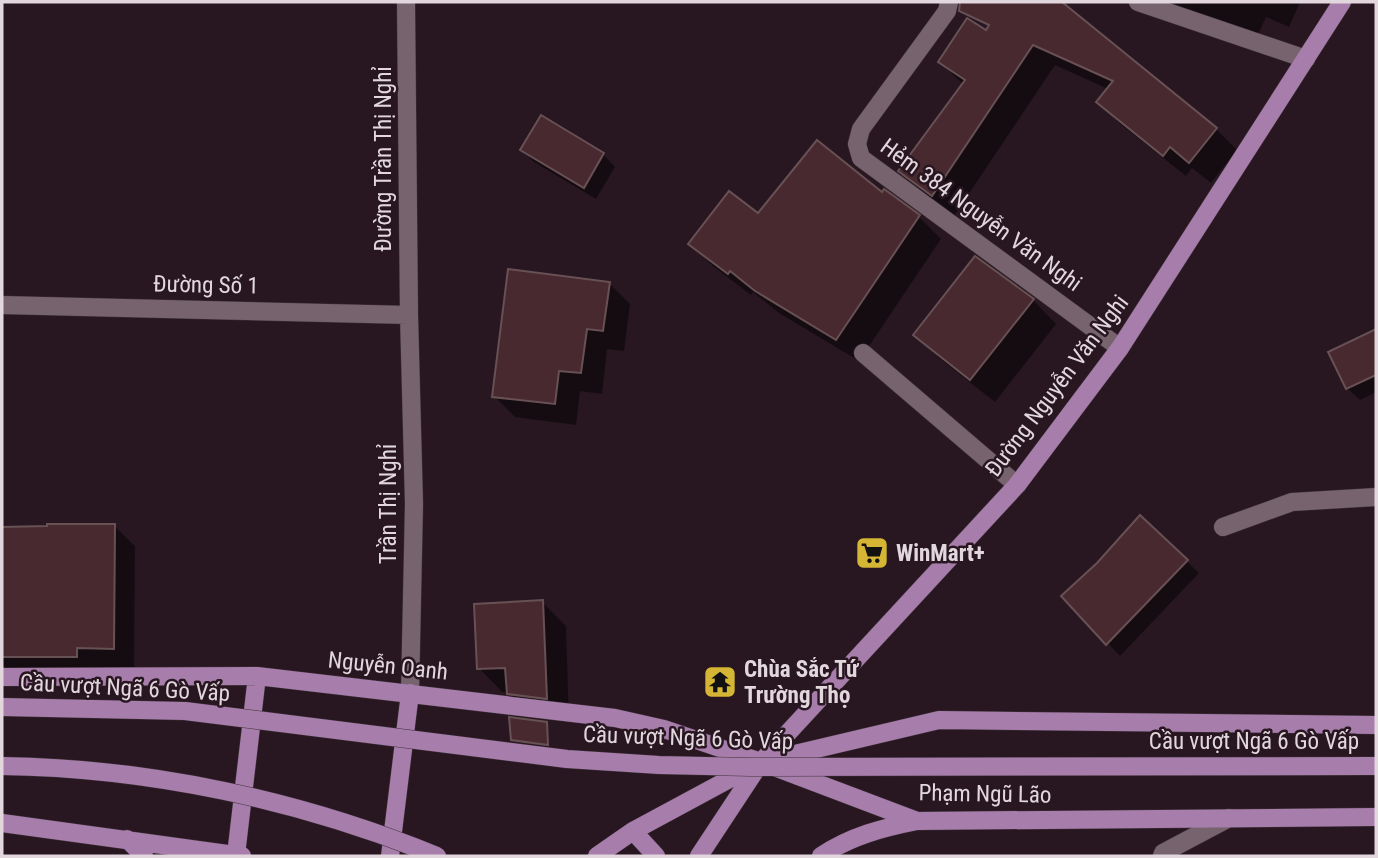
<svg xmlns="http://www.w3.org/2000/svg" width="1378" height="858" viewBox="0 0 1378 858" font-family="'Roboto Condensed',sans-serif">
  <style>
    .shadow { fill: #0007 }
    .building { fill: #482930; stroke: #685155; stroke-width: 2 }
    .lines { fill: none; stroke-linecap: round; stroke-linejoin: round }
    .minor-casing { stroke: #3e3239; stroke-width: 19 }
    .major-casing { stroke: #3e3239; stroke-width: 19 }
    .minor { stroke: #77636e; stroke-width: 18 }
    .major { stroke: #a77dab; stroke-width: 18 }
    .major-bridge-casing { stroke: #3e3239; stroke-width: 19; stroke-linecap: butt }
    .major-bridge { stroke: #a77dab; stroke-width: 18 }
    .labels { text-anchor: middle; dominant-baseline: central; stroke-width: 5; stroke-linejoin: round; paint-order: stroke }
    .street-label { font-size: 23px; fill: #e3d7de; stroke: #281721 }
    .poi-label { font-size: 23px; font-weight: bold; fill: #e3d7de; stroke: #281721; text-anchor: start }
  </style>
  <rect width="100%" height="100%" fill="#281721"/>
  <!-- shadow -->
  <path class="shadow" d="M1002,2H1059L1216,129L1237,150L1211,183L1192,168L1186,176L1119,123L1098,102L1108,89L1055,65L954,216L922,192L900,171L964,85L940,62L987,33Z
    M1163,2H1300L1289,27L1266,17L1255,41Z
    M522,150L603,154L615,167L596,199L534,162Z
    M759,216H918L941,239L859,361L779,313L753,292L751,295L713,266L690,244Z
    M975,258L1033,300L1056,324L995,402L939,358L915,335Z
    M609,283L630,304L624,351L607,349L602,394L580,391L576,425L515,417L494,396Z
    M1370,334L1376,340V392L1360,400L1347,388Z
    M1141,518L1199,573L1120,656L1063,596L1098,564Z
    M114,526L135,546L134,668L15,677L2,664V528Z
    M542,602L566,626L569,721L533,717L509,692H502L479,668Z"/>
  <!-- building -->
  <path class="building" d="M960,2H1062L1217,128L1189,163L1170,147L1163,156L1096,102L1113,81L1033,45L932,196L898,171L965,80L938,62L967,18L986,30L989,25L959,11Z
    M541,115L604,153L584,188L520,150Z
    M817,140L882,192L884,189L920,215L836,340L755,291L730,271L728,274L688,244L729,191L758,213Z
    M975,256L1034,299L970,380L913,335Z
    M508,269L610,282L603,331L587,329L581,373L559,371L555,404L492,397Z
    M1376,329V375L1346,389L1328,352Z
    M1140,515L1188,560L1106,645L1061,596L1097,563Z
    M47,524H115L114,649L77,648V657H2V527L47,526Z
    M543,600L547,699L507,694L505,668L477,669L474,604Z
    M509,717L547,722L548,745L511,740Z"/>
  <g class="lines">
    <defs>
      <path id="minor" d="M406,2L409,315L414,504L410,693
        M949,2L947,11L861,129L857,144L861,158L1120,348
        M1138,2L1306,59
        M2,305L409,315
        M863,353L1017,485
        M1223,527L1292,502L1376,497
        M1162,856L1163,853L1229,818"/>
      <path id="major" d="M2,677L257,676L615,718L664,729L761,762L917,821L1376,817
        M2,823L242,856
        M633,831L656,856
        M127,839L144,856
        M236,855L257,676
        M390,856L410,693
        M597,856L633,831L761,762L939,720L1376,725
        M699,856L761,762L1017,485L1120,348L1342,2
        M821,856C851,836 882,828 917,821"/>
    </defs>
    <!-- minor casing -->
    <use href="#minor" class="minor-casing"/>
    <!-- major casing -->
    <use href="#major" class="major-casing"/>
    <!-- minor -->
    <use href="#minor" class="minor"/>
    <!-- major -->
    <use href="#major" class="major"/>
    <defs>
      <path id="major-bridge" d="M2,707L185,711L567,759L659,765L751,767L1376,766
        M2,766C150,768 299,800 437,856"/>
    </defs>
    <!-- major-bridge casing -->
    <use href="#major-bridge" class="major-bridge-casing"/>
    <!-- major-bridge -->
    <use href="#major-bridge" class="major-bridge"/>
  </g>
  <!-- icons -->
  <defs>
    <symbol id="supermarket-square" viewBox="-11 -11 22 22"><rect x="-9" y="-9" width="18" height="18" rx="4" fill="#d5b534" stroke="#281721"/><path d="M-6-5.5h2.5l.6 2H6L4.5 2H-2.5L-4.4-4H-6ZM-1.5 3.2a1.3 1.3 0 1 0 .1 0ZM3 3.2a1.3 1.3 0 1 0 .1 0Z" fill="#111"/></symbol>
    <symbol id="temple-square" viewBox="-11 -11 22 22"><rect x="-9" y="-9" width="18" height="18" rx="4" fill="#d5b534" stroke="#281721"/><path d="M0-6L5-2H3V0L6.5 2.5H4V6H1.5V3h-3V6H-4V2.5H-6.5L-3 0V-2H-5Z" fill="#111"/></symbol>
  </defs>
  <g fill-rule="evenodd">
    <use href="#supermarket-square" x="853" y="534" width="38" height="38"/>
    <use href="#temple-square" x="701" y="663" width="38" height="38"/>
  </g>
  <g class="labels">
    <!-- street labels -->
    <g class="street-label">
      <text transform="translate(383 159) rotate(-90)">Đường Trần Thị Nghỉ</text>
      <text transform="translate(981 215) rotate(36)">Hẻm 384 Nguyễn Văn Nghi</text>
      <text transform="translate(206 285) rotate(1)">Đường Số 1</text>
      <text transform="translate(1057 386) rotate(-53)">Đường Nguyễn Văn Nghi</text>
      <text transform="translate(388 504) rotate(-90)">Trần Thị Nghỉ</text>
      <text transform="translate(388 666) rotate(6)">Nguyễn Oanh</text>
      <text transform="translate(125 688) rotate(3)">Cầu vượt Ngã 6 Gò Vấp</text>
      <text transform="translate(688 738) rotate(2)">Cầu vượt Ngã 6 Gò Vấp</text>
      <text x="1254" y="741">Cầu vượt Ngã 6 Gò Vấp</text>
      <text transform="translate(985 794) rotate(1)">Phạm Ngũ Lão</text>
    </g>
    <!-- poi labels -->
    <g class="poi-label">
      <text x="896" y="553">WinMart+</text>
      <text x="744" y="669">Chùa Sắc Tứ<tspan x="744" dy="26">Trường Thọ</tspan></text>
    </g>
  </g>
  <!-- border -->
  <rect width="1378" height="858" fill="none" stroke="#e3d7de" stroke-width="7"/>
</svg>
